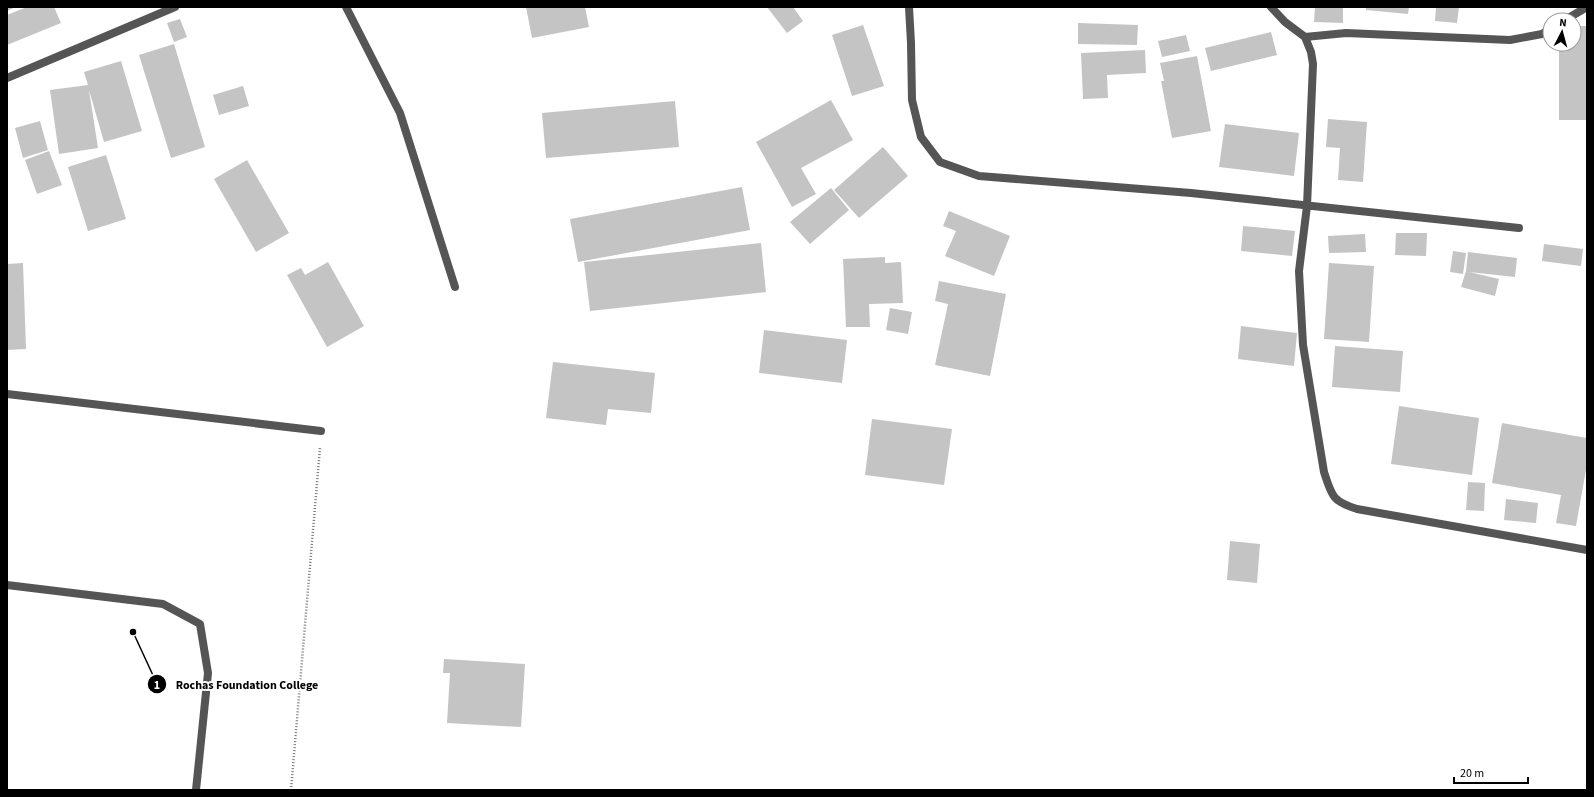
<svg xmlns="http://www.w3.org/2000/svg" width="1594" height="797" viewBox="0 0 1594 797" font-family="'Source Sans 3',sans-serif">
  <style>
    .building { fill: #c4c4c4 }
    .lines { fill: none; stroke-linecap: round; stroke-linejoin: round }
    .path { stroke: #777; stroke-width: 2.5; stroke-dasharray: 1 2; stroke-linecap: butt }
    .service { stroke: #555; stroke-width: 8 }
    .minor { stroke: #555; stroke-width: 8 }
    .leader { fill: none; stroke: #000; stroke-width: 1.5 }
    .callout-dot { fill: #000; stroke: #fff; stroke-width: 1.5 }
    .mark-label { font-size: 12px; text-anchor: middle; font-weight: bold; fill: #fff }
    .callout-label { font-size: 12px; text-anchor: middle; font-weight: bold; fill: #000; stroke: #fff; stroke-width: 4; stroke-linejoin: round; paint-order: stroke }
  </style>
  <rect width="100%" height="100%" fill="#fff"/>
  <!-- building -->
  <path class="building" d="M7,7H16L7,11Z
    M27,7H54L61,23L7,45V15Z
    M526,7H585L589,27L532,38Z
    M767,7H793L803,21L787,33Z
    M1315,7H1343V23L1314,22Z
    M1366,7H1409L1408,14L1366,10Z
    M1436,7H1459L1457,23L1435,21Z
    M180,19L187,37L174,42L167,23Z
    M1078,23L1138,25L1137,45L1078,44Z
    M863,25L884,86L852,96L832,35Z
    M1574,26H1587V120H1559V44H1574Z
    M1271,32L1277,55L1211,71L1205,48Z
    M1186,35L1190,51L1162,57L1158,41Z
    M174,44L205,147L171,158L139,55Z
    M1145,50L1146,73L1107,75L1108,98L1083,99L1081,53Z
    M1197,56L1211,131L1172,138L1161,81H1164L1160,63Z
    M121,61L142,131L104,142L89,90L98,148L59,154L50,90L88,85L84,72Z
    M243,86L249,106L219,115L213,95Z
    M831,100L853,140L801,168L816,194L792,207L756,142Z
    M675,101L679,147L546,158L542,113Z
    M1328,119L1367,122L1363,182L1338,180L1340,148L1326,147Z
    M40,121L48,150L23,158L15,128Z
    M1225,124L1299,133L1294,176L1219,167Z
    M883,147L908,176L859,218L834,190Z
    M49,151L62,185L37,194L25,160Z
    M106,155L126,219L88,231L68,167Z
    M247,160L289,233L256,252L214,179Z
    M742,187L750,230L578,262L570,219Z
    M831,188L849,210L810,244L790,222Z
    M949,211L1010,236L994,276L945,256L956,231L943,226Z
    M1243,226L1295,231L1292,256L1241,251Z
    M1396,233H1427L1426,256L1395,255Z
    M1365,234L1366,252L1329,253L1328,236Z
    M761,243L766,292L590,311L584,262Z
    M1544,244L1583,249L1581,266L1542,261Z
    M1453,251L1466,253L1463,274L1450,272Z
    M1468,252L1517,258L1515,277L1469,272L1499,279L1495,296L1461,287L1466,271Z
    M885,257V263L901,262L903,303L869,304L870,327H846L843,259Z
    M328,262L364,326L327,347L287,275L301,268L305,275Z
    M23,263L26,349L7,350V264Z
    M1329,263L1374,266L1369,342L1324,339Z
    M939,281L1006,294L990,376L935,365L948,304L935,301Z
    M890,308L912,312L908,334L886,330Z
    M1241,326L1297,333L1294,366L1238,359Z
    M764,330L847,340L842,383L759,373Z
    M1335,346L1403,351L1400,392L1332,387Z
    M553,362L655,373L651,413L608,409L606,425L546,418Z
    M1399,406L1479,418L1472,475L1391,464Z
    M872,419L952,429L944,485L865,475Z
    M1502,423L1587,438V464L1576,526L1556,523L1561,495L1492,483Z
    M1468,482L1485,483L1484,511L1466,510Z
    M1506,499L1538,503L1536,523L1504,520Z
    M1230,541L1260,544L1257,583L1227,580Z
    M444,659L525,664L521,727L447,723L450,673H443Z"/>
  <g class="lines">
    <!-- path -->
    <path class="path" d="M291,790L320,448"/>
    <!-- service -->
    <path class="service" d="M7,585L163,604L200,624L208,673L196,790"/>
    <!-- minor -->
    <path class="minor" d="M346,7L400,113L455,287
      M909,7L911,43L912,100L921,137L940,162L979,176L1191,193L1519,228
      M1271,7L1285,22L1305,37L1311,52L1313,64L1307,206L1299,271L1303,345L1324,472C1332,496 1332,501 1357,509L1587,550
      M1565,20L1587,7
      M1305,37L1346,33L1510,40L1542,34L1550,29
      M7,78L175,7
      M7,394L321,431"/>
  </g>
  <!-- callouts -->
  <path class="leader" d="M133 632L157 684"/>
  <g class="callout-dot">
    <circle cx="133" cy="632" r="4"/>
    <circle cx="157" cy="684" r="10"/>
  </g>
  <g class="mark-label">
    <text x="157" y="689">1</text>
  </g>
  <g class="callout-label">
    <text x="247" y="689">Rochas Foundation College</text>
  </g>
  <!-- border -->
  <rect width="1594" height="797" fill="none" stroke="#000000" stroke-width="16"/>
  <!-- north arrow -->
  <g transform="translate(1562 32) rotate(6)"><circle r="19" fill="#ffffff" stroke="#999999"/>
  <path d="M0-3L7 15L0 10L-7 15Z" fill="#000000"/>
  <text y="-6" font-size="11" font-weight="bold" text-anchor="middle" fill="#000000">N</text>
  </g>
  <!-- scale -->
  <path d="M1454 777v6h74v-6" fill="none" stroke="#000000" stroke-width="2"/>
  <text x="1460" y="777" font-size="12" fill="#000000" stroke="#ffffff" stroke-width="3" paint-order="stroke">20 m</text>
</svg>
